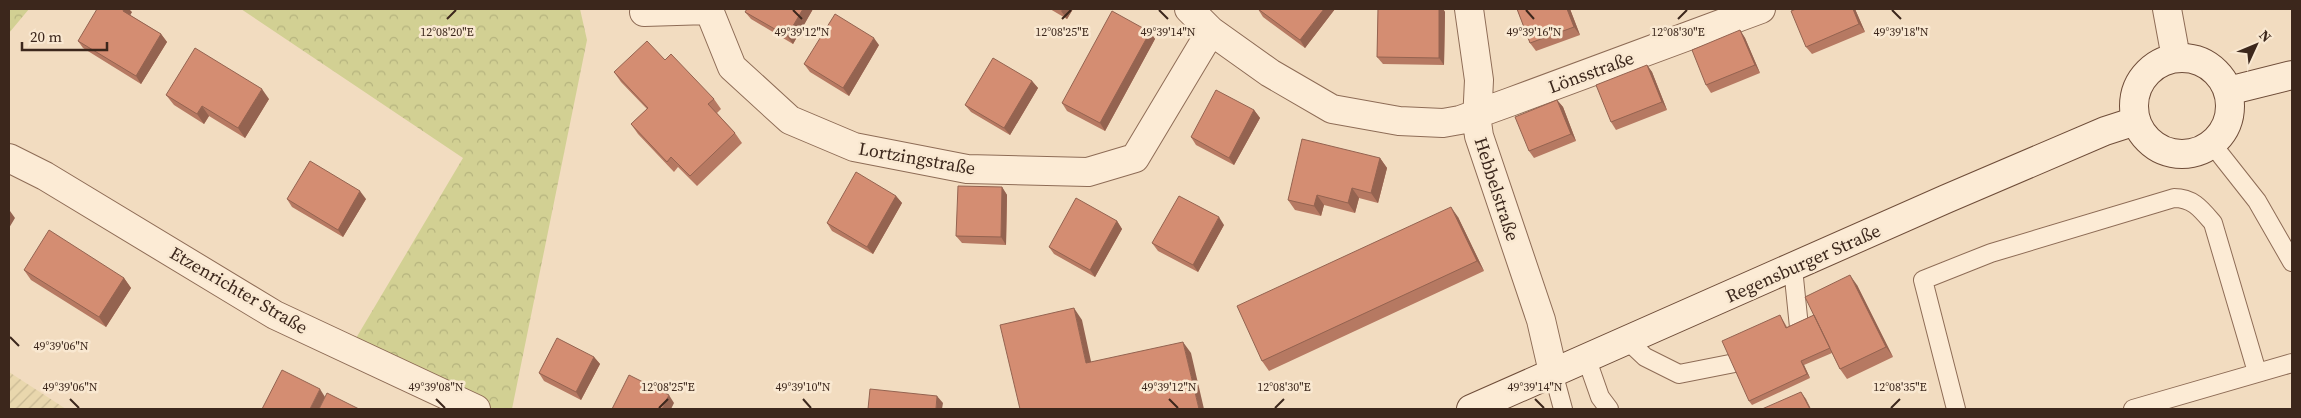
<svg xmlns="http://www.w3.org/2000/svg" width="2301" height="418" viewBox="0 0 2301 418" font-family="'Source Serif 4',serif">
  <style>
    .farmland { fill: url(#farmland-furrows) }
    .forest { fill: url(#forest-crowns) }
    .lines { fill: none; stroke-linecap: round; stroke-linejoin: round }
    .lane-casing { stroke: #8e6c56; stroke-width: 20 }
    .street-casing { stroke: #8e6c56; stroke-width: 30 }
    .secondary-casing { stroke: #6f4d39; stroke-width: 30 }
    .lane { stroke: #fcebd5; stroke-width: 18 }
    .street { stroke: #fcebd5; stroke-width: 28 }
    .secondary { stroke: #fcebd5; stroke-width: 28 }
    .wall { fill: #b67962 }
    .shaded-wall { fill: #946350 }
    .building { fill: #d48d72; stroke: #946350 }
    .ticks { fill: none; stroke: #3c271c; stroke-width: 2 }
    .labels { text-anchor: middle; dominant-baseline: central; stroke-width: 5; stroke-linejoin: round; paint-order: stroke }
    .street-label { font-size: 18px; fill: #3c271c; stroke: #f9e8d1 }
    .ticks-label { font-size: 12px; text-anchor: middle; fill: #3c271c; stroke: #f9e8d1; stroke-width: 5; stroke-linejoin: round; paint-order: stroke }
  </style>
  <defs>
    <pattern id="farmland-furrows" width="10" height="10" patternUnits="userSpaceOnUse" patternTransform="scale(1.25)"><rect width="10" height="10" fill="#e9d7ad"/><path d="M-1 1l2-2M0 10L10 0M9 11l2-2" fill="none" stroke="#c9b994"/></pattern>
    <pattern id="forest-crowns" width="20" height="18" patternUnits="userSpaceOnUse" patternTransform="scale(1.25)"><rect width="20" height="18" fill="#d2d093"/><path d="M2 6a3 3 0 1 1 6 0M12 15a3 3 0 1 1 6 0" fill="none" stroke="#b5b37e"/></pattern>
  </defs>
  <rect width="100%" height="100%" fill="#f2dcc0"/>
  <!-- farmland -->
  <path class="farmland" d="M9,372L66,409H67H9Z"/>
  <!-- forest -->
  <path class="forest" d="M9,9H29L9,33Z
    M241,9H580L587,40L512,409H476L349,350L463,158Z"/>
  <g class="lines">
    <defs>
      <path id="lane" d="M2212,144L2257,201L2292,262
        M1793,268L1800,337L1794,341
        M1626,339L1645,357L1679,374L1755,359
        M1586,357L1600,397L1609,409
        M1553,372L1563,409
        M1956,409L1923,280L1991,253L2174,198C2193,198 2201,209 2213,223L2257,372
        M2133,409L2292,363"/>
      <path id="street" d="M1189,9L1211,31L1270,73L1332,109L1399,121L1443,123L1460,120L1510,102L1761,9
        M1469,9L1479,80L1477,122L1479,136L1541,320L1553,372
        M2167,9L2176,58
        M709,10L732,67L790,120L854,147L967,169L1088,172L1135,158L1211,31
        M644,12L709,10
        M9,158L45,176L275,315L476,409"/>
      <path id="secondary" d="M2134 106a48 48 0 1 1 96 0a48 48 0 1 1-96 0Z
        M2228,91L2292,75
        M1471,409L1946,199L2105,131L2136,121"/>
    </defs>
    <!-- lane casing -->
    <use href="#lane" class="lane-casing"/>
    <!-- street casing -->
    <use href="#street" class="street-casing"/>
    <!-- secondary casing -->
    <use href="#secondary" class="secondary-casing"/>
    <!-- lane -->
    <use href="#lane" class="lane"/>
    <!-- street -->
    <use href="#street" class="street"/>
    <!-- secondary -->
    <use href="#secondary" class="secondary"/>
  </g>
  <!-- wall -->
  <path class="wall" d="M813,9L793,44L751,19L745,12Z
    M1050,9H1073L1067,19Z
    M1258,9H1335L1305,48L1263,17Z
    M1378,9H1443L1445,12L1444,65L1383,64L1377,57Z
    M1517,9H1570L1580,35L1536,51L1530,43Z
    M1855,9L1865,32L1812,54L1806,47Z
    M132,12L130,15L161,34L167,42L141,84L83,48L78,41Z
    M1740,30L1745,38L1760,73L1711,93L1706,85Z
    M1150,32L1155,39L1105,131L1067,111L1062,103Z
    M879,45L849,96L810,72L804,64Z
    M665,60L714,99L721,109L717,113L735,133L742,143L697,186L678,167L674,172L638,134L631,124L647,109L621,82L614,72Z
    M1647,65L1652,72L1667,110L1616,130L1611,122Z
    M1032,81L1038,88L1010,135L971,112L965,105Z
    M166,95L269,99L245,138L209,116L204,124L174,105Z
    M1557,100L1563,107L1576,141L1534,158L1529,151Z
    M1254,110L1260,118L1234,165L1196,145L1191,137Z
    M1380,158L1387,168L1378,203L1359,198L1355,213L1324,205L1321,216L1295,210L1288,200Z
    M1002,187L1007,195L1006,245L962,243L956,236Z
    M896,196L902,203L873,254L832,231L827,223Z
    M287,199H366L343,237L292,207Z
    M1458,217L1484,271L1269,371L1262,361Z
    M1117,221L1122,229L1095,277L1054,254L1049,247Z
    M1224,225L1198,272L1158,251L1152,243Z
    M24,270L124,278L131,288L106,327L31,280Z
    M1857,285L1893,357L1847,379L1840,369L1832,353L1804,365L1810,378L1752,405L1749,401L1780,315L1787,327L1814,315Z
    M594,357L600,364L581,400L544,381L539,373Z"/>
  <!-- shaded-wall -->
  <path class="shaded-wall" d="M124,9H129L132,12L128,19L123,11Z
    M803,9H813L793,44L787,36Z
    M1063,9H1073L1067,19L1061,11Z
    M1324,9H1335L1305,48L1300,40Z
    M1439,9H1443L1445,12L1444,65L1439,58Z
    M1567,9H1570L1580,35L1574,27Z
    M1853,9H1855L1865,32L1859,24Z
    M1740,30L1745,38L1760,73L1755,65Z
    M1150,32L1155,39L1105,131L1100,123Z
    M161,34L167,42L141,84L136,76Z
    M874,38L879,45L849,96L843,88Z
    M1647,65L1652,72L1667,110L1662,102Z
    M1032,81L1038,88L1010,135L1004,128Z
    M262,89L269,99L245,138L238,128Z
    M1557,100L1563,107L1576,141L1571,134Z
    M202,106L209,116L204,124L197,114Z
    M1254,110L1260,118L1234,165L1229,158Z
    M1380,158L1387,168L1378,203L1371,193Z
    M1002,187L1007,195L1006,245L1001,237Z
    M1352,188L1359,198L1355,213L1348,203Z
    M360,191L366,199L343,237L338,230Z
    M1317,195L1324,205L1321,216L1314,206Z
    M896,196L902,203L873,254L867,247Z
    M1451,207L1458,217L1484,271L1477,261Z
    M10,211L15,218L9,228V212Z
    M1219,217L1224,225L1198,272L1193,265Z
    M1117,221L1122,229L1095,277L1090,270Z
    M1850,275L1857,285L1893,357L1886,347Z
    M124,278L131,288L106,327L99,317Z
    M1074,308L1082,320L1094,375L1086,363Z
    M1183,342L1191,353L1204,409H1199Z
    M594,357L600,364L581,400L576,392Z
    M1801,361L1804,365L1810,378L1807,374Z
    M320,389L325,397L319,409H310Z
    M1801,392L1806,399L1811,409H1810Z
    M669,395L674,403L671,409H662Z
    M937,396L943,403L942,409H936Z"/>
  <!-- building -->
  <path class="building" d="M97,9H124L123,11L161,34L136,76L78,41Z
    M747,9H803L787,36L745,12Z
    M1258,9H1324L1300,40Z
    M1378,9H1439V58L1377,57Z
    M1517,9H1567L1574,27L1530,43Z
    M1796,9H1853L1859,24L1806,47L1791,11Z
    M1112,11L1150,32L1100,123L1062,103Z
    M835,14L874,38L843,88L804,64Z
    M1740,30L1755,65L1706,85L1692,50Z
    M647,41L665,60L671,54L714,99L708,104L735,133L690,176L671,157L667,162L631,124L648,108L614,72Z
    M195,48L262,89L238,128L202,106L197,114L166,95Z
    M993,58L1032,81L1004,128L965,105Z
    M1647,65L1662,102L1611,122L1596,85Z
    M1216,90L1254,110L1229,158L1191,137Z
    M1557,100L1571,134L1529,151L1515,117Z
    M1302,139L1380,158L1371,193L1352,188L1348,203L1317,195L1314,206L1288,200Z
    M310,161L360,191L338,230L287,199Z
    M856,172L896,196L867,247L827,223Z
    M958,186L1002,187L1001,237L956,236Z
    M1179,196L1219,217L1193,265L1152,243Z
    M1076,198L1117,221L1090,270L1049,247Z
    M1451,207L1477,261L1262,361L1237,306Z
    M49,230L124,278L99,317L24,270Z
    M1850,275L1886,347L1840,369L1805,297Z
    M1074,308L1086,363L1183,342L1199,409H1020L1000,325Z
    M1780,315L1786,328L1814,315L1830,348L1801,361L1807,374L1749,401L1722,341Z
    M557,338L594,357L576,392L539,373Z
    M282,370L320,389L310,409H262Z
    M629,375L669,395L662,409H612Z
    M870,389L937,396L936,409H868Z
    M1801,392L1810,409H1762Z
    M327,393L359,409H319Z"/>
  <!-- ticks -->
  <path class="ticks" d="M793,10L802,19M1159,10L1168,19M1526,10L1534,19M1892,10L1901,19M447,19L456,10M1062,19L1071,10M1678,19L1687,10M10,337L19,346M70,399L79,408M436,399L445,408M803,399L811,408M1169,399L1178,408M1535,399L1544,408M659,408L668,399M1275,408L1284,399M1891,408L1900,399"/>
  <g class="labels">
    <!-- street labels -->
    <g class="street-label">
      <text transform="translate(1591 72) rotate(-20)">Lönsstraße</text>
      <text transform="translate(917 158) rotate(10)">Lortzingstraße</text>
      <text transform="translate(1497 189) rotate(72)">Hebbelstraße</text>
      <text transform="translate(1803 263) rotate(-24)">Regensburger Straße</text>
      <text transform="translate(239 290) rotate(30)">Etzenrichter Straße</text>
    </g>
  </g>
  <g class="ticks-label">
    <text x="447" y="36">12°08'20"E</text>
    <text x="1062" y="36">12°08'25"E</text>
    <text x="1678" y="36">12°08'30"E</text>
    <text x="802" y="36">49°39'12"N</text>
    <text x="1168" y="36">49°39'14"N</text>
    <text x="1534" y="36">49°39'16"N</text>
    <text x="1901" y="36">49°39'18"N</text>
    <text x="61" y="350">49°39'06"N</text>
    <text x="70" y="391">49°39'06"N</text>
    <text x="436" y="391">49°39'08"N</text>
    <text x="803" y="391">49°39'10"N</text>
    <text x="1169" y="391">49°39'12"N</text>
    <text x="1535" y="391">49°39'14"N</text>
    <text x="668" y="391">12°08'25"E</text>
    <text x="1284" y="391">12°08'30"E</text>
    <text x="1900" y="391">12°08'35"E</text>
  </g>
  <!-- border -->
  <rect width="2301" height="418" fill="none" stroke="#3c271c" stroke-width="20"/>
  <!-- north arrow -->
  <g transform="translate(2256 45) rotate(46)" stroke="#f9e8d1" stroke-width="4" paint-order="stroke">
  <path d="M0-4L9 19L0 12L-9 19Z" fill="#3c271c"/>
  <text y="-8" font-size="14" font-weight="bold" text-anchor="middle" fill="#3c271c">N</text>
  </g>
  <!-- scale -->
  <path d="M22 42v8h85v-8" fill="none" stroke="#3c271c" stroke-width="2.5"/>
  <text x="30" y="42" font-size="15" fill="#3c271c" stroke="#f9e8d1" stroke-width="4" paint-order="stroke">20 m</text>
</svg>
